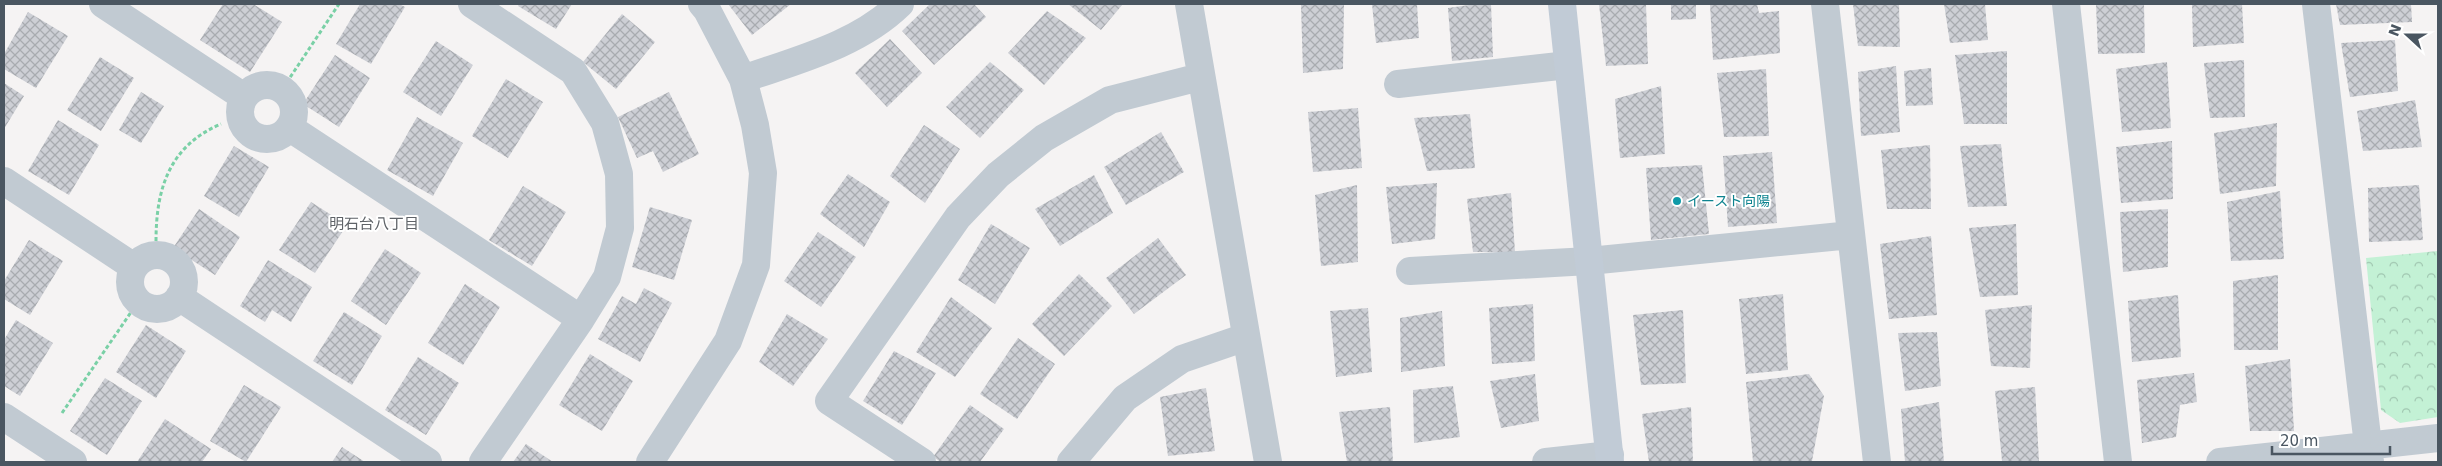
<svg xmlns="http://www.w3.org/2000/svg" width="2442" height="466" viewBox="0 0 2442 466" font-family="'DejaVu Sans','Noto Sans JP',sans-serif">
  <style>
    .forest { fill: url(#forest-crowns) }
    .building { fill: url(#building-cross-hatch) }
    .lines { fill: none; stroke-linecap: round; stroke-linejoin: round }
    .path { stroke: #7ad0a6; stroke-width: 3; stroke-dasharray: 4 2.5; stroke-linecap: butt }
    .street { stroke: #c1cad2; stroke-width: 28 }
    .secondary { stroke: #c1cbd6; stroke-width: 28 }
    .culture-dot { fill: #0f9aa8; stroke: #fff; stroke-width: 2 }
    .labels { text-anchor: middle; dominant-baseline: central; stroke-width: 4; stroke-linejoin: round; paint-order: stroke }
    .culture-label { font-size: 14px; fill: #0d838f; stroke: #fff; text-anchor: start }
    .neighbourhood-label { font-size: 15px; fill: #5f6368; stroke: #fff }
  </style>
  <defs>
    <pattern id="forest-crowns" width="20" height="18" patternUnits="userSpaceOnUse" patternTransform="scale(1.25)"><rect width="20" height="18" fill="#c3f1d5"/><path d="M2 6a3 3 0 1 1 6 0M12 15a3 3 0 1 1 6 0" fill="none" stroke="#a0c6b0"/></pattern>
    <pattern id="building-cross-hatch" width="8" height="8" patternUnits="userSpaceOnUse" patternTransform="scale(1.25)"><rect width="8" height="8" fill="#cdcfd5"/><path d="M0 0l8 8M0 8l8-8" fill="none" stroke="#a8abb0"/></pattern>
  </defs>
  <rect width="100%" height="100%" fill="#f5f3f3"/>
  <!-- forest -->
  <path class="forest" d="M2438,251V417L2400,423L2381,410L2366,258Z"/>
  <!-- building -->
  <path class="building" d="M223,4H253L282,22L250,72L200,40Z
    M360,4H399L405,7L371,64L336,44Z
    M519,4H572L556,29L518,6Z
    M728,4H791L752,35Z
    M930,4H974L986,17L934,65L902,31Z
    M1068,4H1123L1101,30Z
    M1301,4H1344L1343,69L1303,73Z
    M1372,4H1417L1419,38L1376,43Z
    M1476,4H1491L1493,57L1452,61L1448,8Z
    M1599,4H1646L1648,64L1606,66Z
    M1671,4H1696V19L1671,20Z
    M1710,4H1757L1759,13L1779,11L1780,53L1713,60Z
    M1853,4H1899L1900,47L1858,46Z
    M1944,4H1985L1988,40L1950,43Z
    M2096,4H2144L2145,53L2098,54Z
    M2192,4H2242L2244,43L2193,47Z
    M2336,4H2411L2412,22L2340,25Z
    M1047,11L1086,38L1044,85L1008,53Z
    M28,12L68,36L36,88L4,69V54Z
    M622,14L655,42L616,89L583,62Z
    M890,39L922,73L887,107L855,73Z
    M2395,40L2398,91L2350,97L2341,43Z
    M436,41L473,65L441,116L403,92Z
    M2007,51V124H1964L1955,55Z
    M335,55L370,78L339,127L303,104Z
    M100,57L134,78L101,131L67,110Z
    M2244,60L2245,117L2210,118L2204,63Z
    M990,62L1024,90L980,138L946,107Z
    M2167,62L2171,128L2122,132L2116,69Z
    M1896,66L1900,132L1861,136L1858,72Z
    M1931,68L1933,105L1906,106L1904,71Z
    M1766,69L1769,136L1724,137L1717,73Z
    M506,79L543,102L508,158L472,136Z
    M4,83L24,96L4,129Z
    M1661,86L1665,154L1620,158L1615,99Z
    M141,92L164,106L141,143L119,130Z
    M669,92L699,154L663,172L653,151L637,158L618,117Z
    M2415,100L2422,147L2363,151L2357,111Z
    M1358,108L1362,168L1313,172L1308,112Z
    M1470,114L1475,168L1427,171L1414,118Z
    M417,117L463,143L433,196L387,170Z
    M58,120L99,145L69,195L28,171Z
    M2277,123L2276,186L2220,194L2214,133Z
    M924,125L960,149L925,203L890,176Z
    M1161,132L1184,172L1126,205L1104,167Z
    M2172,141L2173,199L2121,203L2116,147Z
    M2001,144L2007,206L1968,207L1960,146Z
    M1930,145L1931,209H1887L1881,150Z
    M234,146L269,167L239,217L204,196Z
    M1772,152L1777,223L1728,227L1723,156Z
    M1702,165L1709,234L1651,240L1646,168Z
    M848,174L890,202L864,247L820,214Z
    M1094,175L1113,213L1060,246L1035,209Z
    M1437,183L1435,239L1392,244L1386,187Z
    M1357,185L1358,262L1321,266L1315,195Z
    M2419,185L2423,240L2369,242L2368,188Z
    M523,186L566,212L532,266L489,240Z
    M2280,191L2284,259L2231,261L2227,202Z
    M1511,193L1515,252H1473L1467,199Z
    M311,202L347,225L315,273L279,250Z
    M650,207L692,220L674,280L632,267Z
    M199,209L240,237L215,275L173,248Z
    M2168,209V267L2123,272L2120,212Z
    M991,224L1030,248L995,304L958,280Z
    M2016,224L2018,295L1980,297L1969,228Z
    M818,232L856,257L821,307L784,281Z
    M1931,236L1937,315L1889,319L1880,244Z
    M1158,238L1186,275L1134,314L1106,278Z
    M29,240L63,261L30,315L4,299V281Z
    M385,249L421,273L386,325L351,301Z
    M268,260L312,287L291,322L272,310L265,322L240,306Z
    M1079,274L1112,306L1064,356L1032,324Z
    M2278,275V350H2234L2233,281Z
    M465,284L500,307L463,365L428,343Z
    M644,288L672,303L640,362L598,339L622,296L636,304Z
    M1783,294L1788,370L1746,374L1739,299Z
    M2178,295L2181,357L2132,362L2128,301Z
    M951,297L992,328L955,377L916,352Z
    M1533,304L1535,361L1492,364L1489,308Z
    M2032,305L2030,368L1991,366L1985,310Z
    M1368,308L1372,372L1336,377L1330,311Z
    M1683,310L1686,383L1641,385L1633,315Z
    M1442,311L1445,366L1401,372L1400,318Z
    M344,312L382,336L352,385L313,361Z
    M787,314L828,339L793,386L759,362Z
    M16,320L53,343L20,396L4,386V340Z
    M146,325L186,351L156,398L116,372Z
    M1937,332L1941,386L1905,391L1898,333Z
    M1018,338L1055,364L1017,419L980,394Z
    M894,351L936,373L902,425L863,401Z
    M590,354L633,381L602,431L559,405Z
    M418,357L459,383L426,435L385,410Z
    M2290,359L2294,431H2250L2245,366Z
    M2194,373L2197,402L2180,405L2176,437L2142,443L2137,380Z
    M1535,374L1539,421L1501,428L1490,381Z
    M1809,374L1824,396L1812,461L1753,462L1746,382Z
    M105,378L142,401L107,455L70,431Z
    M244,385L281,407L246,462L210,441Z
    M1453,386L1460,437L1414,443L1413,390Z
    M2035,387L2039,462L2002,461L1995,391Z
    M1206,388L1215,451L1168,456L1160,397Z
    M1939,402L1944,462H1905L1901,409Z
    M970,405L1004,429L980,462H941L933,457Z
    M1390,407L1393,462H1347L1339,412Z
    M1691,407L1693,462H1649L1642,414Z
    M165,419L211,449L202,462H137Z
    M526,444L553,462H513Z
    M342,447L365,462H332Z"/>
  <g class="lines">
    <!-- path -->
    <path class="path" d="M283,88L339,4
      M156,241C156,189 169,146 221,124
      M62,413L138,302"/>
    <!-- street -->
    <path class="street" d="M103,4L244,97
      M472,4L573,71L605,123L619,174L620,228L607,277L581,319L483,462
      M1189,4L1268,462
      M1825,4L1877,462
      M2066,4L2118,462
      M2316,4L2370,462
      M743,79C797,60 858,45 900,4
      M1398,84L1568,65
      M240 112a27 27 0 1 1 54 0a27 27 0 1 1-54 0Z
      M290,128L581,319
      M4,181L134,267
      M130 282a27 27 0 1 1 54 0a27 27 0 1 1-54 0Z
      M1410,271L1589,261L1851,235
      M179,297L428,462
      M4,417L73,462
      M650,462L728,341L756,265L763,173L755,125L743,79L707,10L702,4
      M922,462L829,401L958,217L998,175L1044,138L1110,100L1200,77
      M1071,462L1125,398L1182,359L1246,337
      M1546,462L1610,455
      M2220,462L2438,438"/>
    <!-- secondary -->
    <path class="secondary" d="M1562,4L1610,462"/>
  </g>
  <!-- markers -->
  <circle class="culture-dot" cx="1677" cy="201" r="5"/>
  <g class="labels">
    <!-- culture labels -->
    <g class="culture-label">
      <text x="1687" y="201">イースト向陽</text>
    </g>
    <!-- neighbourhood labels -->
    <g class="neighbourhood-label">
      <text x="374" y="224">明石台八丁目</text>
    </g>
  </g>
  <!-- border -->
  <rect width="2442" height="466" fill="none" stroke="#4a5661" stroke-width="10"/>
  <!-- north arrow -->
  <g transform="translate(2407 35) rotate(291)" stroke="#ffffff" stroke-width="4" paint-order="stroke">
  <path d="M0-4L9 19L0 12L-9 19Z" fill="#4a5661"/>
  <text y="-8" font-size="14" font-weight="bold" text-anchor="middle" fill="#4a5661">N</text>
  </g>
  <!-- scale -->
  <path d="M2272 446v8h118v-8" fill="none" stroke="#4a5661" stroke-width="2.5"/>
  <text x="2280" y="446" font-size="15" fill="#4a5661" stroke="#ffffff" stroke-width="4" paint-order="stroke">20 m</text>
</svg>
